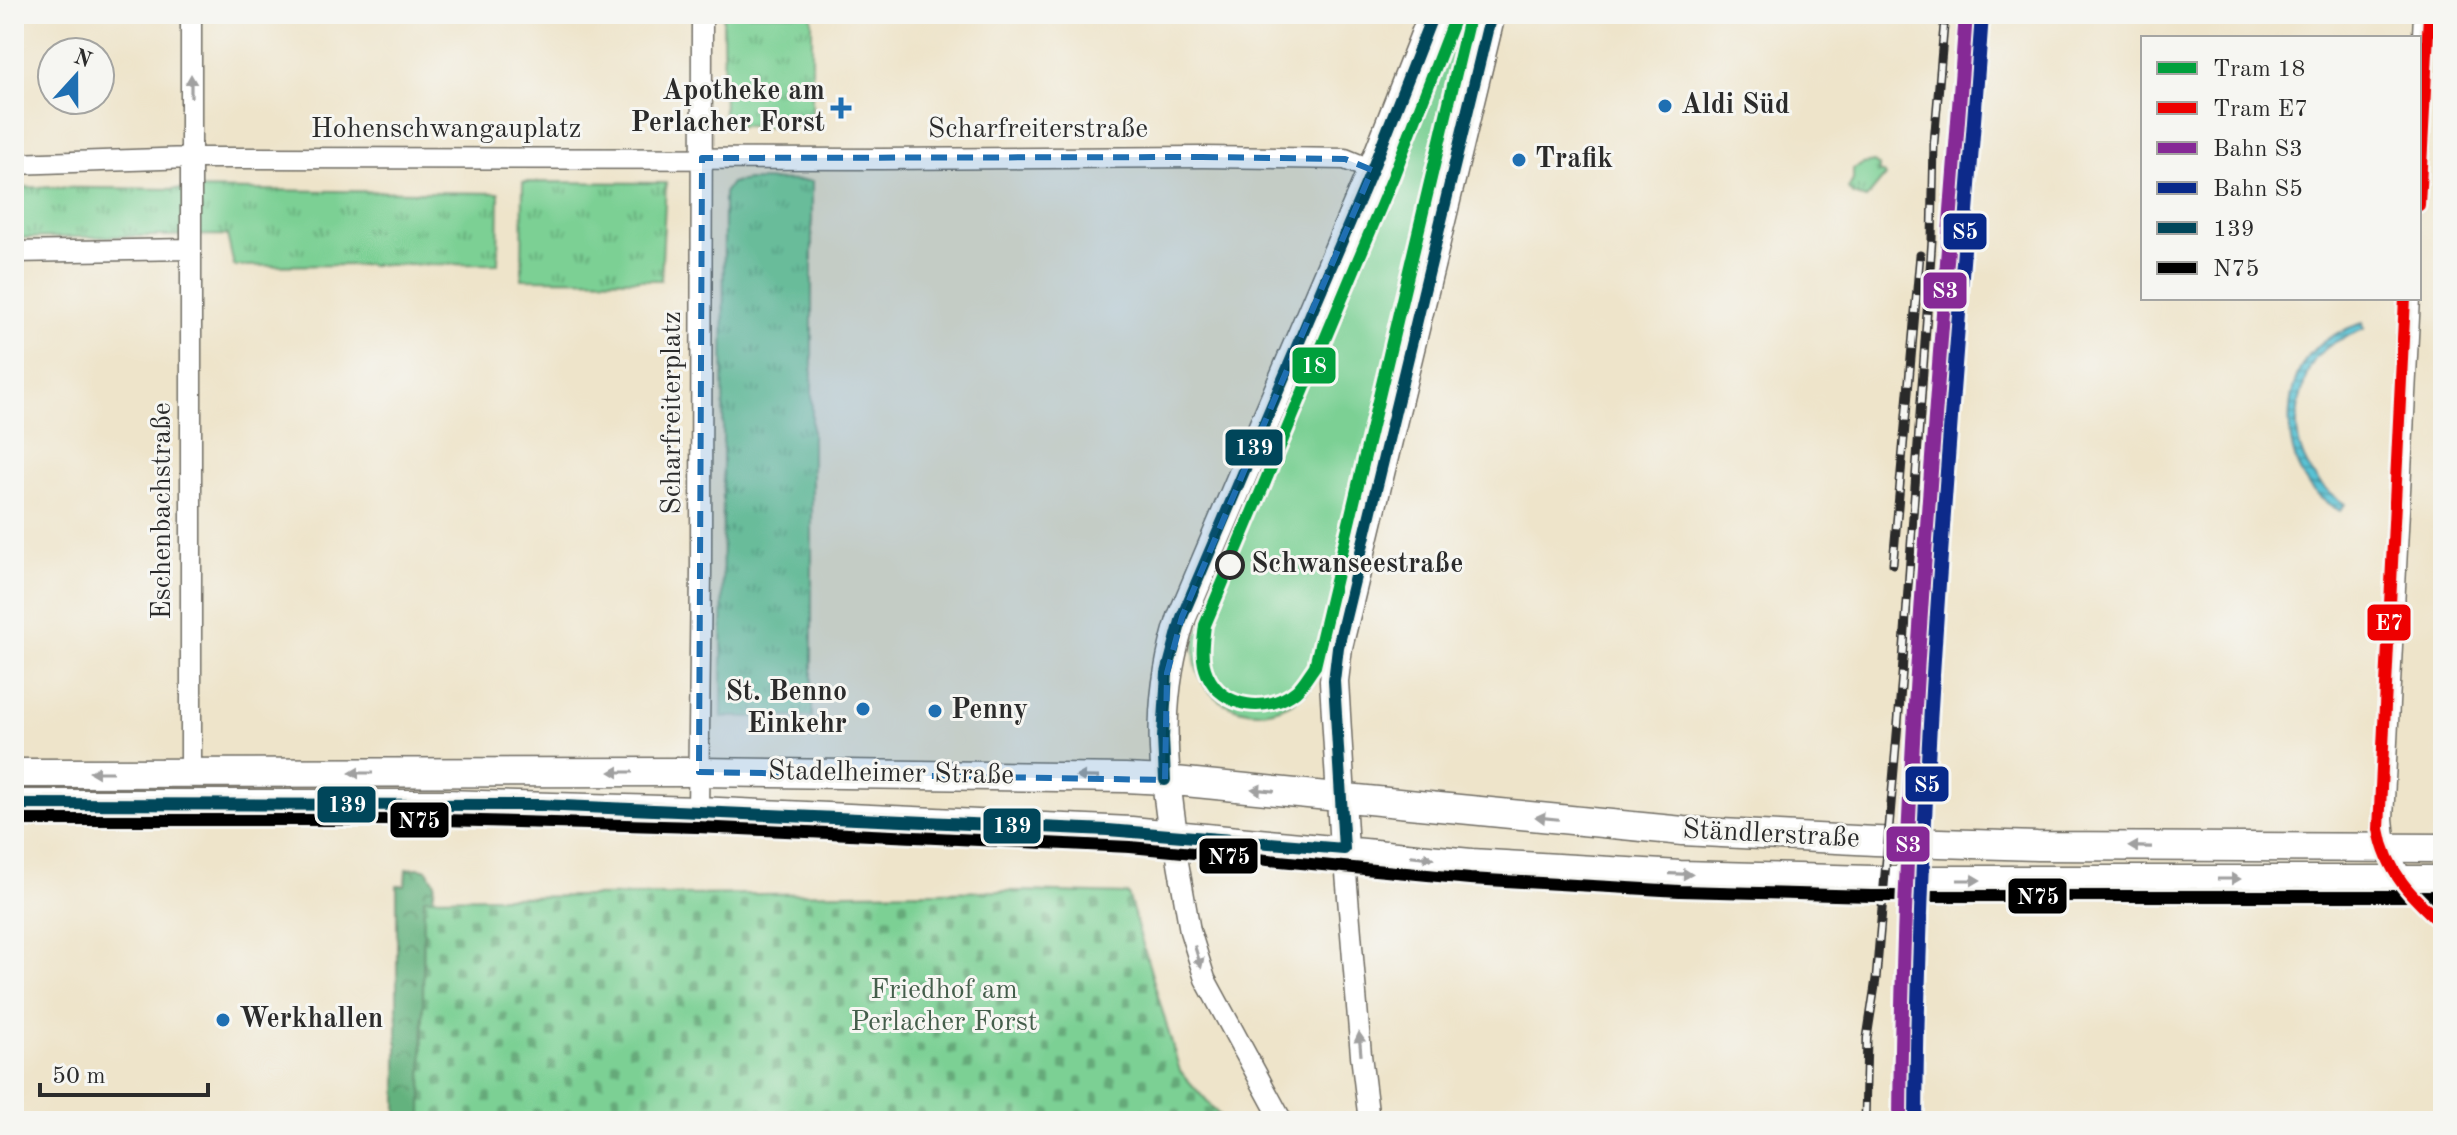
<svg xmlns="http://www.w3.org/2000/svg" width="2457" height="1135" viewBox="0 0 2457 1135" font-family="'Old Standard TT',serif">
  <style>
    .grass { fill: #7bd094; stroke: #537e60; stroke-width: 2 }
    .forest { fill: url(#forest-crowns); stroke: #486e54; stroke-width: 2 }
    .cemetery { fill: url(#cemetery-stones); stroke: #537e60; stroke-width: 2 }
    .park { fill: url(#park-tufts); stroke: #537e60; stroke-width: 2 }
    .water { fill: url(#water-rules); stroke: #427680; stroke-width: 2 }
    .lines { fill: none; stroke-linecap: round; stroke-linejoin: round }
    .minor-casing { stroke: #6f6c63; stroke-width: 23 }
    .secondary-casing { stroke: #6f6c63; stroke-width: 31 }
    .minor { stroke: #fff; stroke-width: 20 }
    .secondary { stroke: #fff; stroke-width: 28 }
    .rail-casing { stroke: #2b2b2b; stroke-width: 9 }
    .rail { stroke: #f6f6f2; stroke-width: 6; stroke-dasharray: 18; stroke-linecap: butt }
    .bus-1-casing { stroke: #f6f6f2; stroke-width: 18 }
    .bus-2-casing { stroke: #f6f6f2; stroke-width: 18 }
    .bus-1 { stroke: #00465a; stroke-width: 12 }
    .bus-2 { stroke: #000; stroke-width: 12 }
    .rail-1-casing { stroke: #f6f6f2; stroke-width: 20 }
    .rail-2-casing { stroke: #f6f6f2; stroke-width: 20 }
    .rail-1 { stroke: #862996; stroke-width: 14 }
    .rail-2 { stroke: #08298a; stroke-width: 14 }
    .tram-1-casing { stroke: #f6f6f2; stroke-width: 18 }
    .tram-2-casing { stroke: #f6f6f2; stroke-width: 18 }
    .tram-1 { stroke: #00a03c; stroke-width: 12 }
    .tram-2 { stroke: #e00; stroke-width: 12 }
    .oneway { fill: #a0a0a0 }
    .marked { fill: #1f6fb2; fill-opacity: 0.2; stroke: #1f6fb2; stroke-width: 6; stroke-dasharray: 16 10; stroke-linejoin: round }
    .poi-dot { fill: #1f6fb2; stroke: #f6f6f2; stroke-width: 3 }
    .stop-dot { fill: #f6f6f2; stroke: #2b2b2b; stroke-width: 4 }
    .labels { text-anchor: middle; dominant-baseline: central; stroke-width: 6; stroke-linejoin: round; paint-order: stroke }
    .poi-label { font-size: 28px; font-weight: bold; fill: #2b2b2b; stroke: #f6f6f2; text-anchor: start }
    .street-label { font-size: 28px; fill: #2b2b2b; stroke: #f6f6f2 }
    .stop-label { font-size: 28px; font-weight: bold; fill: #2b2b2b; stroke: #f6f6f2; text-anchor: start }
    .park-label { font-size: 28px; fill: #435d4a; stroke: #f6f6f2 }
    .line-badge { stroke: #f6f6f2; stroke-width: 3 }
    .badge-label { font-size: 22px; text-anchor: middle; font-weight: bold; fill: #fff }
  </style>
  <defs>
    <pattern id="forest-crowns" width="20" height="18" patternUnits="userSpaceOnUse" patternTransform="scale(2)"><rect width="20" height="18" fill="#64b27e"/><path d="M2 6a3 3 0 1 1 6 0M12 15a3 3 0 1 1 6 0" fill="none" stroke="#539167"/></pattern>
    <pattern id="cemetery-stones" width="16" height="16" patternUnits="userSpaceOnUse" patternTransform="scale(2)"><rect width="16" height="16" fill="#7bd094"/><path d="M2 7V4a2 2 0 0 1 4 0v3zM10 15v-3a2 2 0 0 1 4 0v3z" fill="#65a979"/></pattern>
    <pattern id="park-tufts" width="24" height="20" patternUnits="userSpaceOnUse" patternTransform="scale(2)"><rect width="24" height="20" fill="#7bd094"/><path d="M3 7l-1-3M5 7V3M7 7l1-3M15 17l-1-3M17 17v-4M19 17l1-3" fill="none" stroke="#65a979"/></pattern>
    <pattern id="water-rules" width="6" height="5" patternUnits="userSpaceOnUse" patternTransform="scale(2)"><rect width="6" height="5" fill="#58c2d4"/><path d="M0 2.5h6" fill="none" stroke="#499eac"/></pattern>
  </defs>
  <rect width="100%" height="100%" fill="#f6f6f2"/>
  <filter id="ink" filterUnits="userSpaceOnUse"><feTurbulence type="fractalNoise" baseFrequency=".0125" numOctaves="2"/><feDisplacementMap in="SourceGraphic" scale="16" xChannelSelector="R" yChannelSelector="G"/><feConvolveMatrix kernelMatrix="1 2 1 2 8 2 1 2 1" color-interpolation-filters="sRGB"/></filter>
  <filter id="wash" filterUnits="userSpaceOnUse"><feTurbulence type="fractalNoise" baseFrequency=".006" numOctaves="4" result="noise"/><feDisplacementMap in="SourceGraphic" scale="32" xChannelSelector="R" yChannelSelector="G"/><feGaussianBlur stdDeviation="1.8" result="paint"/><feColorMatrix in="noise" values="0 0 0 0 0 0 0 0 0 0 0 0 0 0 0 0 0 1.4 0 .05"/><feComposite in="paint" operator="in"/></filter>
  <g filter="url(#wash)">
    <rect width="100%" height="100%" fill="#eee4ca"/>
    <!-- grass -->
    <path class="grass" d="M1444,14H1480L1324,663C1288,748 1181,711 1196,638L1307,372L1300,369Z"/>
    <!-- forest -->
    <path class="forest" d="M420,868L427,870L435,882L433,898L424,899L422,1121H397V885H405L406,869Z"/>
    <!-- cemetery -->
    <path class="cemetery" d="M1020,891L1128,894L1180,1071L1224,1121H422L424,898Z"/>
    <!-- park -->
    <path class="park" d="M723,14H812V126H724Z
      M1874,162L1879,166V173H1883L1885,176L1866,199L1853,195L1848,189L1853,180V169L1863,164Z
      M747,180L812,181V717H722L724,193L731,183Z
      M523,182L666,183L661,280L522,279Z
      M14,187L499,193L498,264L234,266L227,235L14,238Z"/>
    <!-- water -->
    <path class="water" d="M2363,323L2364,329C2347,336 2328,343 2316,358C2308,368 2305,380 2302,392C2288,438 2304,479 2345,504L2340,511C2324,502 2309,490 2301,473C2284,438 2285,385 2310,354C2324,338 2343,329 2363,323Z"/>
  </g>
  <g filter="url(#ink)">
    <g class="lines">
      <defs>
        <path id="minor" d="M2419,121L2424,14
          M14,164L190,158L881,159L1202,157L1345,159L1372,170
          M14,252L190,249
          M191,772V14
          M698,811L701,572L702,14
          M1173,834L1190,931L1205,979L1282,1121
          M1344,849L1361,1055L1369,1121
          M2402,879L2386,847L2383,819L2410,298"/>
        <path id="secondary" d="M14,773L699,772L1125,778L1165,780L1683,831L1875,841L2037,846L2443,848
          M14,804H443L698,811L1131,831L1471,863L1680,875L1872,880H2443
          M1173,834C1161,755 1157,694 1182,617L1372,170L1433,14
          M1344,849L1334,681L1338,647L1491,14"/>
      </defs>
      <!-- minor casing -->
      <use href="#minor" class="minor-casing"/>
      <!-- secondary casing -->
      <use href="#secondary" class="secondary-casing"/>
      <!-- minor -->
      <use href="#minor" class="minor"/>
      <!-- secondary -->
      <use href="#secondary" class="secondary"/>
      <defs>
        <path id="rail" d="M1893,564L1920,255
          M1865,1121L1867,1038L1876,979L1902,676L1932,240L1934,143L1945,14"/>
      </defs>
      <!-- rail casing -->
      <use href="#rail" class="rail-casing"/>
      <!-- rail -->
      <use href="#rail" class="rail"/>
      <defs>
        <path id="bus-1" d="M1165,780L1163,737L1167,673L1182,617L1372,170L1433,14
          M14,804L540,805L1108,830L1344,849
          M1344,849L1334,681L1338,647L1491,14"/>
        <path id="bus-2" d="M14,820H443L697,827L1130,847L1470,879L1680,891L1872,896H2443"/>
      </defs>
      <!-- bus-1 casing -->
      <use href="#bus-1" class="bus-1-casing"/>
      <!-- bus-2 casing -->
      <use href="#bus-2" class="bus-2-casing"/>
      <!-- bus-1 -->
      <use href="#bus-1" class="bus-1"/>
      <!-- bus-2 -->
      <use href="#bus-2" class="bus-2"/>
      <defs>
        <path id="rail-1" d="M1900,1121C1903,751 1939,383 1966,14"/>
        <path id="rail-2" d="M1916,1121C1919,752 1955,383 1982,15"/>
      </defs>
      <!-- rail-1 casing -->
      <use href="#rail-1" class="rail-1-casing"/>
      <!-- rail-2 casing -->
      <use href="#rail-2" class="rail-2-casing"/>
      <!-- rail-1 -->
      <use href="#rail-1" class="rail-1"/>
      <!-- rail-2 -->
      <use href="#rail-2" class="rail-2"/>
      <defs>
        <path id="tram-1" d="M1456,14L1393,177L1205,625C1203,642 1200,658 1207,674C1223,710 1269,713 1296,691C1304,684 1309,674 1315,666L1470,14"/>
        <path id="tram-2" d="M2419,205L2429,14
          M2405,298L2379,829C2386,872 2412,897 2443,925"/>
      </defs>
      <!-- tram-1 casing -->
      <use href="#tram-1" class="tram-1-casing"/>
      <!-- tram-2 casing -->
      <use href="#tram-2" class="tram-2-casing"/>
      <!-- tram-1 -->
      <use href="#tram-1" class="tram-1"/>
      <!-- tram-2 -->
      <use href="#tram-2" class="tram-2"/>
    </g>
    <!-- one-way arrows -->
    <defs><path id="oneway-solid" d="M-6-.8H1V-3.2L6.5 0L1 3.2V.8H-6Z" transform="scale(2)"/></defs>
    <g class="oneway">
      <use href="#oneway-solid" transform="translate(191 86) rotate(-90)"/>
      <use href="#oneway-solid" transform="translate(101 772) rotate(180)"/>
      <use href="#oneway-solid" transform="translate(621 772) rotate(180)"/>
      <use href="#oneway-solid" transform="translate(361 773) rotate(-180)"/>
      <use href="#oneway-solid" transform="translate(1087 777) rotate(-179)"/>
      <use href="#oneway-solid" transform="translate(1263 790) rotate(-174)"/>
      <use href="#oneway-solid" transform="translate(1547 818) rotate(-174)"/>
      <use href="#oneway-solid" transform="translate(2140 847) rotate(-179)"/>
      <use href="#oneway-solid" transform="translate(1422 857) rotate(6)"/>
      <use href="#oneway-solid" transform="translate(1681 874) rotate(2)"/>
      <use href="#oneway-solid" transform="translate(2229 879)"/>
      <use href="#oneway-solid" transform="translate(1969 880)"/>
      <use href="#oneway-solid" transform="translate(1198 957) rotate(73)"/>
      <use href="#oneway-solid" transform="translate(1360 1044) rotate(-95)"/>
    </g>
  </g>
  <!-- marked area -->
  <path class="marked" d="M1202,157L1345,159L1372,170L1182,617L1167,673L1165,780L699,772L702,158Z"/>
  <!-- markers -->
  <g class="poi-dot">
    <circle cx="1665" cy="106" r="8"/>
    <path d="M837 96h8v8h8v8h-8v8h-8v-8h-8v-8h8z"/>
    <circle cx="1519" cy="160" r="8"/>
    <circle cx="863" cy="709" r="8"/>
    <circle cx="935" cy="711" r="8"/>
    <circle cx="223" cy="1020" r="8"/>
  </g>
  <circle class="stop-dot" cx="1230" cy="565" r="13"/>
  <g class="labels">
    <!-- poi labels -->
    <g class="poi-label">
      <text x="825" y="92" text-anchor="end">Apotheke am<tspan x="825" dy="32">Perlacher Forst</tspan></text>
      <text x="1681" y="106">Aldi Süd</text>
      <text x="1535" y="160">Trafik</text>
      <text x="847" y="693" text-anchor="end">St. Benno<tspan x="847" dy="32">Einkehr</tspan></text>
      <text x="951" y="711">Penny</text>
      <text x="239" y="1020">Werkhallen</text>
    </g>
    <!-- street labels -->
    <g class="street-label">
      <text x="446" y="130">Hohenschwangauplatz</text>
      <text x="1038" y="130">Scharfreiterstraße</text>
      <text transform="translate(673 413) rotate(-90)">Scharfreiterplatz</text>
      <text transform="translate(163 511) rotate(-90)">Eschenbachstraße</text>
      <text transform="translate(891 774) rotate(1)">Stadelheimer Straße</text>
      <text transform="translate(1771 835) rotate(3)">Ständlerstraße</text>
    </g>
    <!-- stop labels -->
    <g class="stop-label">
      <text x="1251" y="565">Schwanseestraße</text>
    </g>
    <!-- park labels -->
    <g class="park-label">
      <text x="944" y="991">Friedhof am<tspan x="944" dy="32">Perlacher Forst</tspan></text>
    </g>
  </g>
  <g class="line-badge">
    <rect x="1942" y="212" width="46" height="39" rx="8" fill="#08298a"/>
    <rect x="1922" y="271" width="46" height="39" rx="8" fill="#862996"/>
    <rect x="1291" y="346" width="46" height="39" rx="8" fill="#00a03c"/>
    <rect x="1224" y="428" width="60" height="39" rx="8" fill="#00465a"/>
    <rect x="2366" y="603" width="46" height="39" rx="8" fill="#e00"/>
    <rect x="1904" y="765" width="46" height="38" rx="8" fill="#08298a"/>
    <rect x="316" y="785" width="61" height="39" rx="8" fill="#00465a"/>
    <rect x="389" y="801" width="61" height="38" rx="8" fill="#000"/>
    <rect x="982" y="807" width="60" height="38" rx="8" fill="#00465a"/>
    <rect x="1885" y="825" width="46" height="38" rx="8" fill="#862996"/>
    <rect x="1198" y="837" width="61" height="38" rx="8" fill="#000"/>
    <rect x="2007" y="877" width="61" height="38" rx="8" fill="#000"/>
  </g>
  <g class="badge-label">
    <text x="1965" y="239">S5</text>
    <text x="1945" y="298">S3</text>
    <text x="1314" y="373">18</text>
    <text x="1254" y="455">139</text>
    <text x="2389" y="630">E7</text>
    <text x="1927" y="792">S5</text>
    <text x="347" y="812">139</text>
    <text x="419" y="828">N75</text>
    <text x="1012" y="833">139</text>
    <text x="1908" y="852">S3</text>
    <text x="1229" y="864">N75</text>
    <text x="2038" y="904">N75</text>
  </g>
  <!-- margin -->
  <rect width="2457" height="1135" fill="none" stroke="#f6f6f2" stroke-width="48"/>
  <!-- legend -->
  <rect x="2141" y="36" width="280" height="264" fill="#f6f6f2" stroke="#a5a5a2" stroke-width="2"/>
  <rect x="2157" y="62" width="40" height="12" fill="#00a03c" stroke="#a5a5a2" stroke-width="2"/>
  <text x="2213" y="76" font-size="24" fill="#2b2b2b">Tram 18</text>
  <rect x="2157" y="102" width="40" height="12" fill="#ee0000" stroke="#a5a5a2" stroke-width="2"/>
  <text x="2213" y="116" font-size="24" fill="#2b2b2b">Tram E7</text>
  <rect x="2157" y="142" width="40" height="12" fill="#862996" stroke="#a5a5a2" stroke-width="2"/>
  <text x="2213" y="156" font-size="24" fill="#2b2b2b">Bahn S3</text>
  <rect x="2157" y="182" width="40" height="12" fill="#08298a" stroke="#a5a5a2" stroke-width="2"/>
  <text x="2213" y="196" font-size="24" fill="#2b2b2b">Bahn S5</text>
  <rect x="2157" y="222" width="40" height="12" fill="#00465a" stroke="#a5a5a2" stroke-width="2"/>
  <text x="2213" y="236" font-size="24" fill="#2b2b2b">139</text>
  <rect x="2157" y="262" width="40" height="12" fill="#000000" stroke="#a5a5a2" stroke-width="2"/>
  <text x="2213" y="276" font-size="24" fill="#2b2b2b">N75</text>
  <!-- north arrow -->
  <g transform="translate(76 76) rotate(21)"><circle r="38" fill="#f6f6f2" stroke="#a5a5a2" stroke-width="2"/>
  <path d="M0-6L14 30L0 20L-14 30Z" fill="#1f6fb2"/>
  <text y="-12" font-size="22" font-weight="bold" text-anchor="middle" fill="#2b2b2b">N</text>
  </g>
  <!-- scale -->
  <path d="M40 1083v12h168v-12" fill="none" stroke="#2b2b2b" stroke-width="4"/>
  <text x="52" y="1083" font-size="24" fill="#2b2b2b" stroke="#f6f6f2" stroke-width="6" paint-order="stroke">50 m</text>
</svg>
